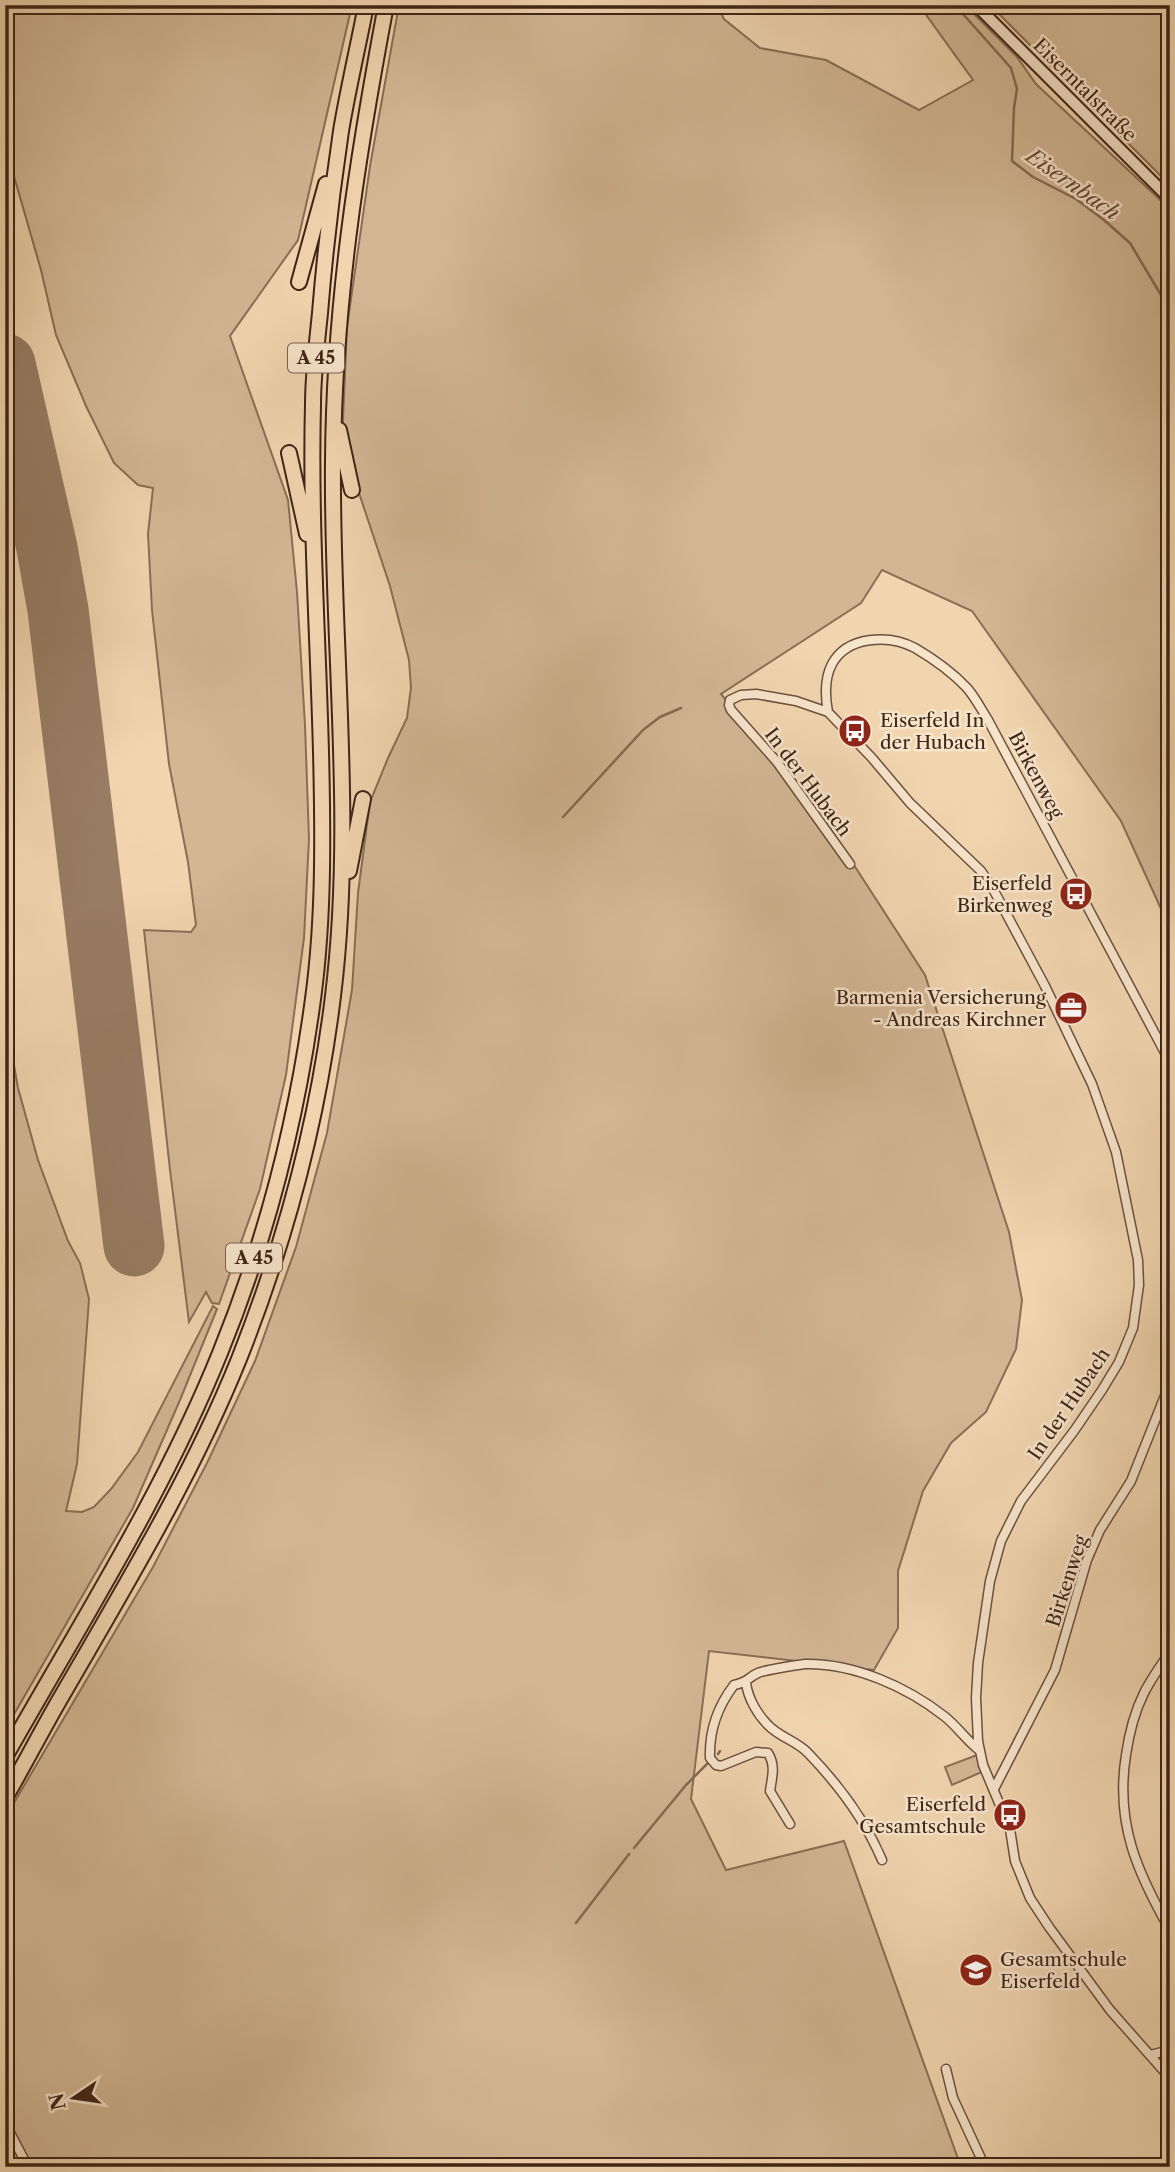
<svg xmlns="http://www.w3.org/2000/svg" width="1175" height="2172" viewBox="0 0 1175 2172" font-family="'Libre Caslon Text',serif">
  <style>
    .green { fill: #d3b795; stroke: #8a6e56; stroke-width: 2 }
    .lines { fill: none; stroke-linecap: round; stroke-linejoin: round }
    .stream { stroke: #866a54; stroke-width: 2.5 }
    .runway { stroke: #987c64; stroke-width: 61 }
    .street-casing { stroke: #6c503e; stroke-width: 11 }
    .secondary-casing { stroke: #402418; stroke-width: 14 }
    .highway-casing { stroke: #402418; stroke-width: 18 }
    .street { stroke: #f6e4cb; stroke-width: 8 }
    .secondary { stroke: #f6e4cb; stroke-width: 10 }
    .highway { stroke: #f1d5af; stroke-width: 14 }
    .labels { text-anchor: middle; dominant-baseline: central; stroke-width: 5; stroke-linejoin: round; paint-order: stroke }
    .shield { fill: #f6e4cb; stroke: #775e4e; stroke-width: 2 }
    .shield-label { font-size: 18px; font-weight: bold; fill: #402418 }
    .street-label { font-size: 19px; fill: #402418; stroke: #f6e4cb }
    .poi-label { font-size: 19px; fill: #402418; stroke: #f6e4cb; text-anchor: end }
    .water-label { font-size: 21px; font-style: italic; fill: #634736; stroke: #f6e4cb }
  </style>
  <rect width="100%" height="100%" fill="#f1d5af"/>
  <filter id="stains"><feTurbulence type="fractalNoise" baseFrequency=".00286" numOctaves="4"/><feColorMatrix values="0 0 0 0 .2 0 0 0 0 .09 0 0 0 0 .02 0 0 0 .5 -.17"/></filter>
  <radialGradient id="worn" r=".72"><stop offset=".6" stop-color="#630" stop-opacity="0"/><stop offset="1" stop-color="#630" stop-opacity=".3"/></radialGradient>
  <!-- green -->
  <path class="green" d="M5,5H352L298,240L230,336L288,500L297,592L305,725L309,839L304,938L286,1075L260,1189L219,1304L212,1303L206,1292L189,1322L170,1170L144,930L191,932L196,925L188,862L169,764L152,610L148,534L153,488L138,485L114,463L86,406L56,335L41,270L5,145Z
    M399,5H717L724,19L760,48L826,60L919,110L973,80L919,5H965L1017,57L1036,84L1170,209V912L1162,911L1121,821L972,611L882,570L861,603L721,694L830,828L925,975L1009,1232L1022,1300L1016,1349L986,1412L951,1443L923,1491L898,1571V1628L874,1670L709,1651L691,1799L726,1870L844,1841L961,2167H5V1818L153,1567L207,1463L255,1361L296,1247L327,1133L352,990L358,893L370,802L388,758L407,718L411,688L409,660L390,586L342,442L347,327L370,166Z
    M990,5H1170V186L1155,170Z
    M5,693L11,755L5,863V916Z
    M5,1014L18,1088L38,1160L68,1241L80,1263L89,1299L77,1464L66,1511L82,1512L94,1507L111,1489L138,1452L213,1306L217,1309L180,1400L133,1508L5,1730Z
    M977,1755L984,1771L952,1785L945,1767Z"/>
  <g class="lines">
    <!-- stream -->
    <path class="stream" d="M955,5L1011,68L1017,89L1014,108L1012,161L1033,177L1076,199L1104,220L1130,243L1161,295L1166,306L1170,309
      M563,817L643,730L660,717L681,708
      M718,1754L720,1751
      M634,1848L686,1785L708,1763
      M576,1923L629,1854"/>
    <!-- runway -->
    <path class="runway" d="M5,364L47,548L58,610L134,1246"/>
    <defs>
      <path id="street" d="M828,712C825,696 824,679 832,664C847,636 889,634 915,648C932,658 953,673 967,688C975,697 981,709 988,720L1170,1062
        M850,864L777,762L731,710L729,705L730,700L741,695L756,694L796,701L828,712L872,758L910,803L981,871L992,887L1045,986L1092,1084L1116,1152L1138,1260L1139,1285L1133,1328L1119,1362L1102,1390L1074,1431L1021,1501L1001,1541L990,1581L978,1663L976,1698L978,1741L983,1765L1010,1829L1015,1861L1030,1898L1049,1927L1110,2010L1170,2078
        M1170,1652C1161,1665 1151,1679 1144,1693C1134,1713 1129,1734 1126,1755C1115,1823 1137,1872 1170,1930
        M746,1683C748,1698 757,1714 768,1725C779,1737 797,1741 808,1753C838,1784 865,1820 882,1860
        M994,1789L1055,1670L1087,1560L1100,1530L1131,1481L1170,1383
        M790,1824L770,1791C772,1777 776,1766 768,1753L756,1752L721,1766L716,1765L710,1758C709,1731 718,1706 734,1685C749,1682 747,1678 758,1673C765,1670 797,1665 805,1664C854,1663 907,1687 944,1716C957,1726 966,1740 979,1750
        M1150,2055L1170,2050
        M946,2069L953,2098L985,2167
        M5,2123L28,2167"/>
      <path id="secondary" d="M976,5L1170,199"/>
      <path id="highway" d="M299,282L326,184
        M339,430L352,490
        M289,453L307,534
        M349,871L363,799
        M5,1757C80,1624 163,1494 220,1353C266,1240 297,1119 313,999C324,918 323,834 321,752C318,636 310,520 313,404C313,374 317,343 320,313C325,252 332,191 341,131C348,89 358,47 366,5
        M5,1798C24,1765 41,1732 60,1699C124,1588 191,1478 239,1359C285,1243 318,1120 333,996C355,819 331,639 333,461C334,304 357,159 386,5"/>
    </defs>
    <!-- street casing -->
    <use href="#street" class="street-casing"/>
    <!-- secondary casing -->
    <use href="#secondary" class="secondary-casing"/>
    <!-- highway casing -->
    <use href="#highway" class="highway-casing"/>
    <!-- street -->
    <use href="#street" class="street"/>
    <!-- secondary -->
    <use href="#secondary" class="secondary"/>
    <!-- highway -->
    <use href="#highway" class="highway"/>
  </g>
  <!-- icons -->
  <defs>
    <symbol id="bus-disc" viewBox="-11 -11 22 22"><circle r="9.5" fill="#8f2418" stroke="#f6e4cb"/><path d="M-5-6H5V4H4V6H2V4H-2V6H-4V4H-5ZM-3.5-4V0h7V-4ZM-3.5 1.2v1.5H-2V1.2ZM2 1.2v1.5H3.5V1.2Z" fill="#fff"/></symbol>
    <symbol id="office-disc" viewBox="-11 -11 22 22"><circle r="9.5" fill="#8f2418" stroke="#f6e4cb"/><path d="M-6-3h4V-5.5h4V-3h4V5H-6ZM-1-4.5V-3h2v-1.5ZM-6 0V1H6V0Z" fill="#fff"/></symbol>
    <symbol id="school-disc" viewBox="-11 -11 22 22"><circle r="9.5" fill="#8f2418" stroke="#f6e4cb"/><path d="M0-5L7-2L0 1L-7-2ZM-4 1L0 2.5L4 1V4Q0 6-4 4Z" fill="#fff"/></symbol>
  </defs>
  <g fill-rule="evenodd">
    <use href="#bus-disc" x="836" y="712" width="38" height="38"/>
    <use href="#bus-disc" x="1057" y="875" width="38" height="38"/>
    <use href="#office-disc" x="1052" y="989" width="38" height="38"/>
    <use href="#bus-disc" x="991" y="1796" width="38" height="38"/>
    <use href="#school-disc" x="957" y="1951" width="38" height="38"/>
  </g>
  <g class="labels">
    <!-- shield labels -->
    <g class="shield">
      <rect x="288" y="343.5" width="56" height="29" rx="5"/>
      <rect x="226" y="1243.5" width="56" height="29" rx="5"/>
    </g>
    <g class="shield-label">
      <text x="316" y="358">A 45</text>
      <text x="254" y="1258">A 45</text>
    </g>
    <!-- street labels -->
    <g class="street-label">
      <text transform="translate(1085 90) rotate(45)">Eiserntalstraße</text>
      <text transform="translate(1036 775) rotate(62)">Birkenweg</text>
      <text transform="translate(808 782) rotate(53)">In der Hubach</text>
      <text transform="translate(1069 1404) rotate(-56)">In der Hubach</text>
      <text transform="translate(1067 1581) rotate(-72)">Birkenweg</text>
    </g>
    <!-- poi labels -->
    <g class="poi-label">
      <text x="880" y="720" text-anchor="start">Eiserfeld In<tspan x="880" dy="22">der Hubach</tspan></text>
      <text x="1052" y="883">Eiserfeld<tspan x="1052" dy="22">Birkenweg</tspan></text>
      <text x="1046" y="997">Barmenia Versicherung<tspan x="1046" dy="22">- Andreas Kirchner</tspan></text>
      <text x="986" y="1804">Eiserfeld<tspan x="986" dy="22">Gesamtschule</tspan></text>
      <text x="1000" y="1959" text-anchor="start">Gesamtschule<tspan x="1000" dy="22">Eiserfeld</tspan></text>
    </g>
    <!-- water labels -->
    <g class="water-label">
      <text transform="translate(1073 184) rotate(35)">Eisernbach</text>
    </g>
  </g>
  <!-- margin -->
  <rect width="1175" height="2172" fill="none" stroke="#f1d5af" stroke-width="28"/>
  <rect x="7" y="7" width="1161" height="2158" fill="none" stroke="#402418" stroke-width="3.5"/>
  <rect x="14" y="14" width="1147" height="2144" fill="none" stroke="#402418" stroke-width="2"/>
  <!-- north arrow -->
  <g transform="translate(74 2098) rotate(257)" stroke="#f6e4cb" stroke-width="5" paint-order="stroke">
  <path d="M0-5L12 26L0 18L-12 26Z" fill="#402418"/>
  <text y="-10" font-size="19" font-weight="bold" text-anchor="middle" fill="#402418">N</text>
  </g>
  <rect width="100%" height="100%" filter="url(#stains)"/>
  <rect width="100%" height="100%" fill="url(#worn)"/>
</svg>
